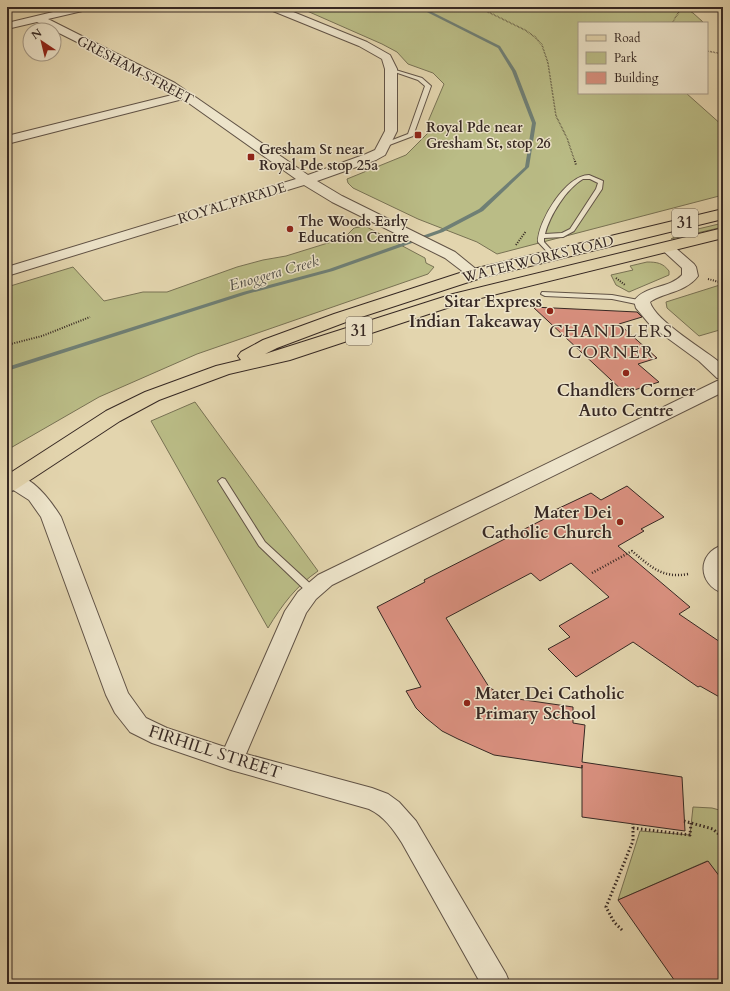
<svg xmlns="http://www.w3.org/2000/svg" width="730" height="991" viewBox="0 0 730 991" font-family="Cardo,serif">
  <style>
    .green { fill: #babc86; stroke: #787254 }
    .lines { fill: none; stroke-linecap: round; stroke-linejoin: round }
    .stream { fill: #6f7f75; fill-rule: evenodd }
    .building { fill: #d9907f; stroke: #362823 }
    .service-casing { stroke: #615346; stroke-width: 2 }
    .minor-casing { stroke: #615346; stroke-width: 2 }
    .primary-casing { stroke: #362823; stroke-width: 2 }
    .path-far3 { stroke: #362823; stroke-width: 1.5; stroke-dasharray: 0.5 1; stroke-linecap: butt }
    .path-far2 { stroke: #362823; stroke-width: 2; stroke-dasharray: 1 1.5; stroke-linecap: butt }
    .path-far1 { stroke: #362823; stroke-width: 2.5; stroke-dasharray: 1 2; stroke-linecap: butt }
    .path { stroke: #362823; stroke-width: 3; stroke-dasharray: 1.5 2.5; stroke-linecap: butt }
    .service { fill: #ede4ca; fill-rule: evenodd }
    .minor { fill: #ede4ca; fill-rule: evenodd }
    .primary { fill: #e3d5ae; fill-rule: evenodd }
    .poi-dot { fill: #8f2418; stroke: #ede4ca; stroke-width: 1.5 }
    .labels { text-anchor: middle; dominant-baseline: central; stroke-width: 3; stroke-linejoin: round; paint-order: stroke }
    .far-street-label { font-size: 14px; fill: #362823; stroke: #ede4ca }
    .far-poi-label { font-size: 14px; font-weight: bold; fill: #362823; stroke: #ede4ca; text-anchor: start }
    .far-water-label { font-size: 15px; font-style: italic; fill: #4e4c45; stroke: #ede4ca }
    .shield { fill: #ede4ca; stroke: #6d6055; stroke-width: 1 }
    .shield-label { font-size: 16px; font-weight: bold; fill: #362823 }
    .poi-label { font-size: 17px; font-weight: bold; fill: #362823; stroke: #ede4ca; text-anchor: end }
    .street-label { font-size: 17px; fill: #362823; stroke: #ede4ca }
    .neighbourhood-label { font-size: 18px; letter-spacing: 1px; fill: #362823; stroke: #ede4ca }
  </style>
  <rect width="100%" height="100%" fill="#e3d5ae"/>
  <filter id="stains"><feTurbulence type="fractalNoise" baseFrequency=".005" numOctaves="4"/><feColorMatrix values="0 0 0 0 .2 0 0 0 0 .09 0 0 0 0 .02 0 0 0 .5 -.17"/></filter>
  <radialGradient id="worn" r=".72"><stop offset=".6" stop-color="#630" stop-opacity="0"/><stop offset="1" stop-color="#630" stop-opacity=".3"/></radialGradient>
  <!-- green -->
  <path class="green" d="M298,7H683L693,13L703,22L579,23V93H686L723,126V195L497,254L477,242L418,219L353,188L348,183L347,179L406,155L430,131L427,124L444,84L433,73L408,64L397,52L382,44Z
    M723,223V227L671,239L681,233Z
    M365,226L425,258L426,263L434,267L428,274L197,354L99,397L7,450V287L73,267L104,301L143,292H167L237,267L263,260L286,256L344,238L354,228Z
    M647,262C657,262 663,263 669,271V275L629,292L616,285L611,275L633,270L630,266Z
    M723,284V329L699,336L667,308L666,302Z
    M195,402L318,571C296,586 282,605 268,628L151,421Z
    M693,807L712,808L723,811V881L707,861L618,900L640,831L690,835Z"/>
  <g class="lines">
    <!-- stream -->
    <path class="stream" d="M417,7H422L500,46L516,71L536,123L529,167L483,211L443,232L333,271L247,294L7,371V367L243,292L329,269L439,230L479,209L525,167L532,123L512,71L498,48Z"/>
  </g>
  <!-- building -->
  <path class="building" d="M533,307L637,312L642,317L619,324L657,358L638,364L659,382L625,393Z
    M627,486L664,517L641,529L644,531L618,546L690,607L679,614L723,644V699L700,686L698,687L633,642L576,677L548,649L570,637L559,626L609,597L571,563L540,581L531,573L446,618L489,687L504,697L573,707V723L585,725L582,762L682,777L685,831L582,817V765V768L494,755L458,739L442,731L426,718L416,708L406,691L421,687L377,607L425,582L424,580L556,513L553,511L591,493L601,500Z
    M708,861L723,881V984H677L618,900Z"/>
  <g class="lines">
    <defs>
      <path id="service" d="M389,68L422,78L431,86L413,136L384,147L382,146V144L408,134L425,86L418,80L389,70Z
        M589,175L603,181L602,189L574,231L563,237L544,238V242L556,255L553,257L551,256L538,242C538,221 566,175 589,175ZM583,179H590L598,183L596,189L570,229L562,233L545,234C550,215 566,189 583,179Z
        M542,292L612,295L644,301L645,303L641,305L612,299L545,296L541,294Z
        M222,478L225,479L265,542L315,588L317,591L315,594H309L259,546L218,481Z"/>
      <path id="minor" d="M74,7H92L91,9L48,19L175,83L308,175L366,154L375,150L385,131V69L382,59L359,46L268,9L267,7H281L367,42L390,55L397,69V131L385,155L376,160L317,181L342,196L455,252L482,274L480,277L475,278L470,277L445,258L332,202L304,185L7,276V267L296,179L183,99L7,144V136L176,94L167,87L37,22L7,29V23Z
        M666,243L671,244L694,264L696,267L698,276C687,291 668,292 653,300L650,302C655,321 707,351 723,365V379L717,378L699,361L651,326L636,308L634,301C645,285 669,289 682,275V268L659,247L661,244Z
        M723,380V392L332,585L316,599L306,613L246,754L372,788L388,794L399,802L416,821L506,974L510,984H481L402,843C393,829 384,816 369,809L231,770L152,743L130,732L115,713L106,695L41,517L29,500L7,486V476C29,470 51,501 61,517L128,693L146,718L167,728L225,747L285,611L298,592L318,575L717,381Z
        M723,545V593C698,585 696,553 723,545Z"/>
      <path id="primary" d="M723,209V219L481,278L346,322L277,348L265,354L453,294L723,228V238L465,302L290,360L229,374L159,400L120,421L15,490L7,492V475L106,411L145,392L216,366L241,360L238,356L241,352L263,340L334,314L469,270Z"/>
    </defs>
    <!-- service casing -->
    <use href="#service" class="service-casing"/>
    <!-- minor casing -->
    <use href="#minor" class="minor-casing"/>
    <!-- primary casing -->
    <use href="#primary" class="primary-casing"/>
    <!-- path-far3 -->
    <path class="path-far3" d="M478,7L525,30L535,37L542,45L548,63L556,116L567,138L575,162
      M672,23L679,12L675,7
      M707,51L723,54"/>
    <!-- path-far2 -->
    <path class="path-far2" d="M575,161L576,165
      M516,245L526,231
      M616,278L625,285
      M708,279L723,283
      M7,345L42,336L90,317"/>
    <!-- path-far1 -->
    <path class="path-far1" d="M592,573L632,551C650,566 662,579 688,574"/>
    <!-- path -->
    <path class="path" d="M684,821L713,829L723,838
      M633,828L690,835L691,823
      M622,930L614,922L606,907L633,841V824"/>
    <!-- service -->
    <use href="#service" class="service"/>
    <!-- minor -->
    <use href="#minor" class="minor"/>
    <!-- primary -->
    <use href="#primary" class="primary"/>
  </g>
  <!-- markers -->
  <g class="poi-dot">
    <rect x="414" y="131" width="8" height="8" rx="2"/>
    <rect x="247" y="153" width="8" height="8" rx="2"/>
    <circle cx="290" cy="229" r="4"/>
    <circle cx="550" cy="311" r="4"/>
    <circle cx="626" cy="373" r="4"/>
    <circle cx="620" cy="522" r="4"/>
    <circle cx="467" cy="703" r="4"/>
  </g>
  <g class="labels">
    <!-- far-street labels -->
    <g class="far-street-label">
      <text transform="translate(135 70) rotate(28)">GRESHAM STREET</text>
      <text transform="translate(232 203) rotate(-17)">ROYAL PARADE</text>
      <text transform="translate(538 259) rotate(-14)">WATERWORKS ROAD</text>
    </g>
    <!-- far-poi labels -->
    <g class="far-poi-label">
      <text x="426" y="127">Royal Pde near<tspan x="426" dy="16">Gresham St, stop 26</tspan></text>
      <text x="259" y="149">Gresham St near<tspan x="259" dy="16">Royal Pde stop 25a</tspan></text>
      <text x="298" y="221">The Woods Early<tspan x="298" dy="16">Education Centre</tspan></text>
    </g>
    <!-- far-water labels -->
    <g class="far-water-label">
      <text transform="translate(274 273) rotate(-16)">Enoggera Creek</text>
    </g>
    <!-- shield labels -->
    <g class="shield">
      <rect x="672" y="209" width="26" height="28" rx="3"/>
      <rect x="346" y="317" width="26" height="28" rx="3"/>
    </g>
    <g class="shield-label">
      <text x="685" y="223">31</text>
      <text x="359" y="331">31</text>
    </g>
    <!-- poi labels -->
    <g class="poi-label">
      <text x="542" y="301">Sitar Express<tspan x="542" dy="20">Indian Takeaway</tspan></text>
      <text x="626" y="390" text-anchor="middle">Chandlers Corner<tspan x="626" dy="20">Auto Centre</tspan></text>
      <text x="612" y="512">Mater Dei<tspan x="612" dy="20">Catholic Church</tspan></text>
      <text x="475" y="693" text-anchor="start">Mater Dei Catholic<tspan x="475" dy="20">Primary School</tspan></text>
    </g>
    <!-- street labels -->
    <g class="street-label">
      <text transform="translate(215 752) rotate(18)">FIRHILL STREET</text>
    </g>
    <!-- neighbourhood labels -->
    <g class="neighbourhood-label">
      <text x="611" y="331">CHANDLERS<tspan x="611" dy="21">CORNER</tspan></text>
    </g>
  </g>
  <!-- margin -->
  <rect width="730" height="991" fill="none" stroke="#e3d5ae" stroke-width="24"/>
  <rect x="8" y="8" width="714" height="975" fill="none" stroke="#362823" stroke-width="2"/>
  <rect x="12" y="12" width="706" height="967" fill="none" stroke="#362823"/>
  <!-- legend -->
  <rect x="578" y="22" width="130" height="72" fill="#ede4ca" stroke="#a49987"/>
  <rect x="586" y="35" width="20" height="6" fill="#e3d5ae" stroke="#a49987"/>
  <text x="614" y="42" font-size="12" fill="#362823">Road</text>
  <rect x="586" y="52" width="20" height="12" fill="#babc86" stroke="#a49987"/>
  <text x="614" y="62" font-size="12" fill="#362823">Park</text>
  <rect x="586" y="72" width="20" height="12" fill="#d9907f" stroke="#a49987"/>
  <text x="614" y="82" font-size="12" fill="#362823">Building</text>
  <!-- north arrow -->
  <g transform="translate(42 42) rotate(325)"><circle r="19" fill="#ede4ca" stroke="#a49987"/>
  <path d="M0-3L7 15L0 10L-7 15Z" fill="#8f2418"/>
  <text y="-6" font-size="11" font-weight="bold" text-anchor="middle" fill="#362823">N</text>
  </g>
  <rect width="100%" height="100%" filter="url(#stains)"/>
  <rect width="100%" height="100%" fill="url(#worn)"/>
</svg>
